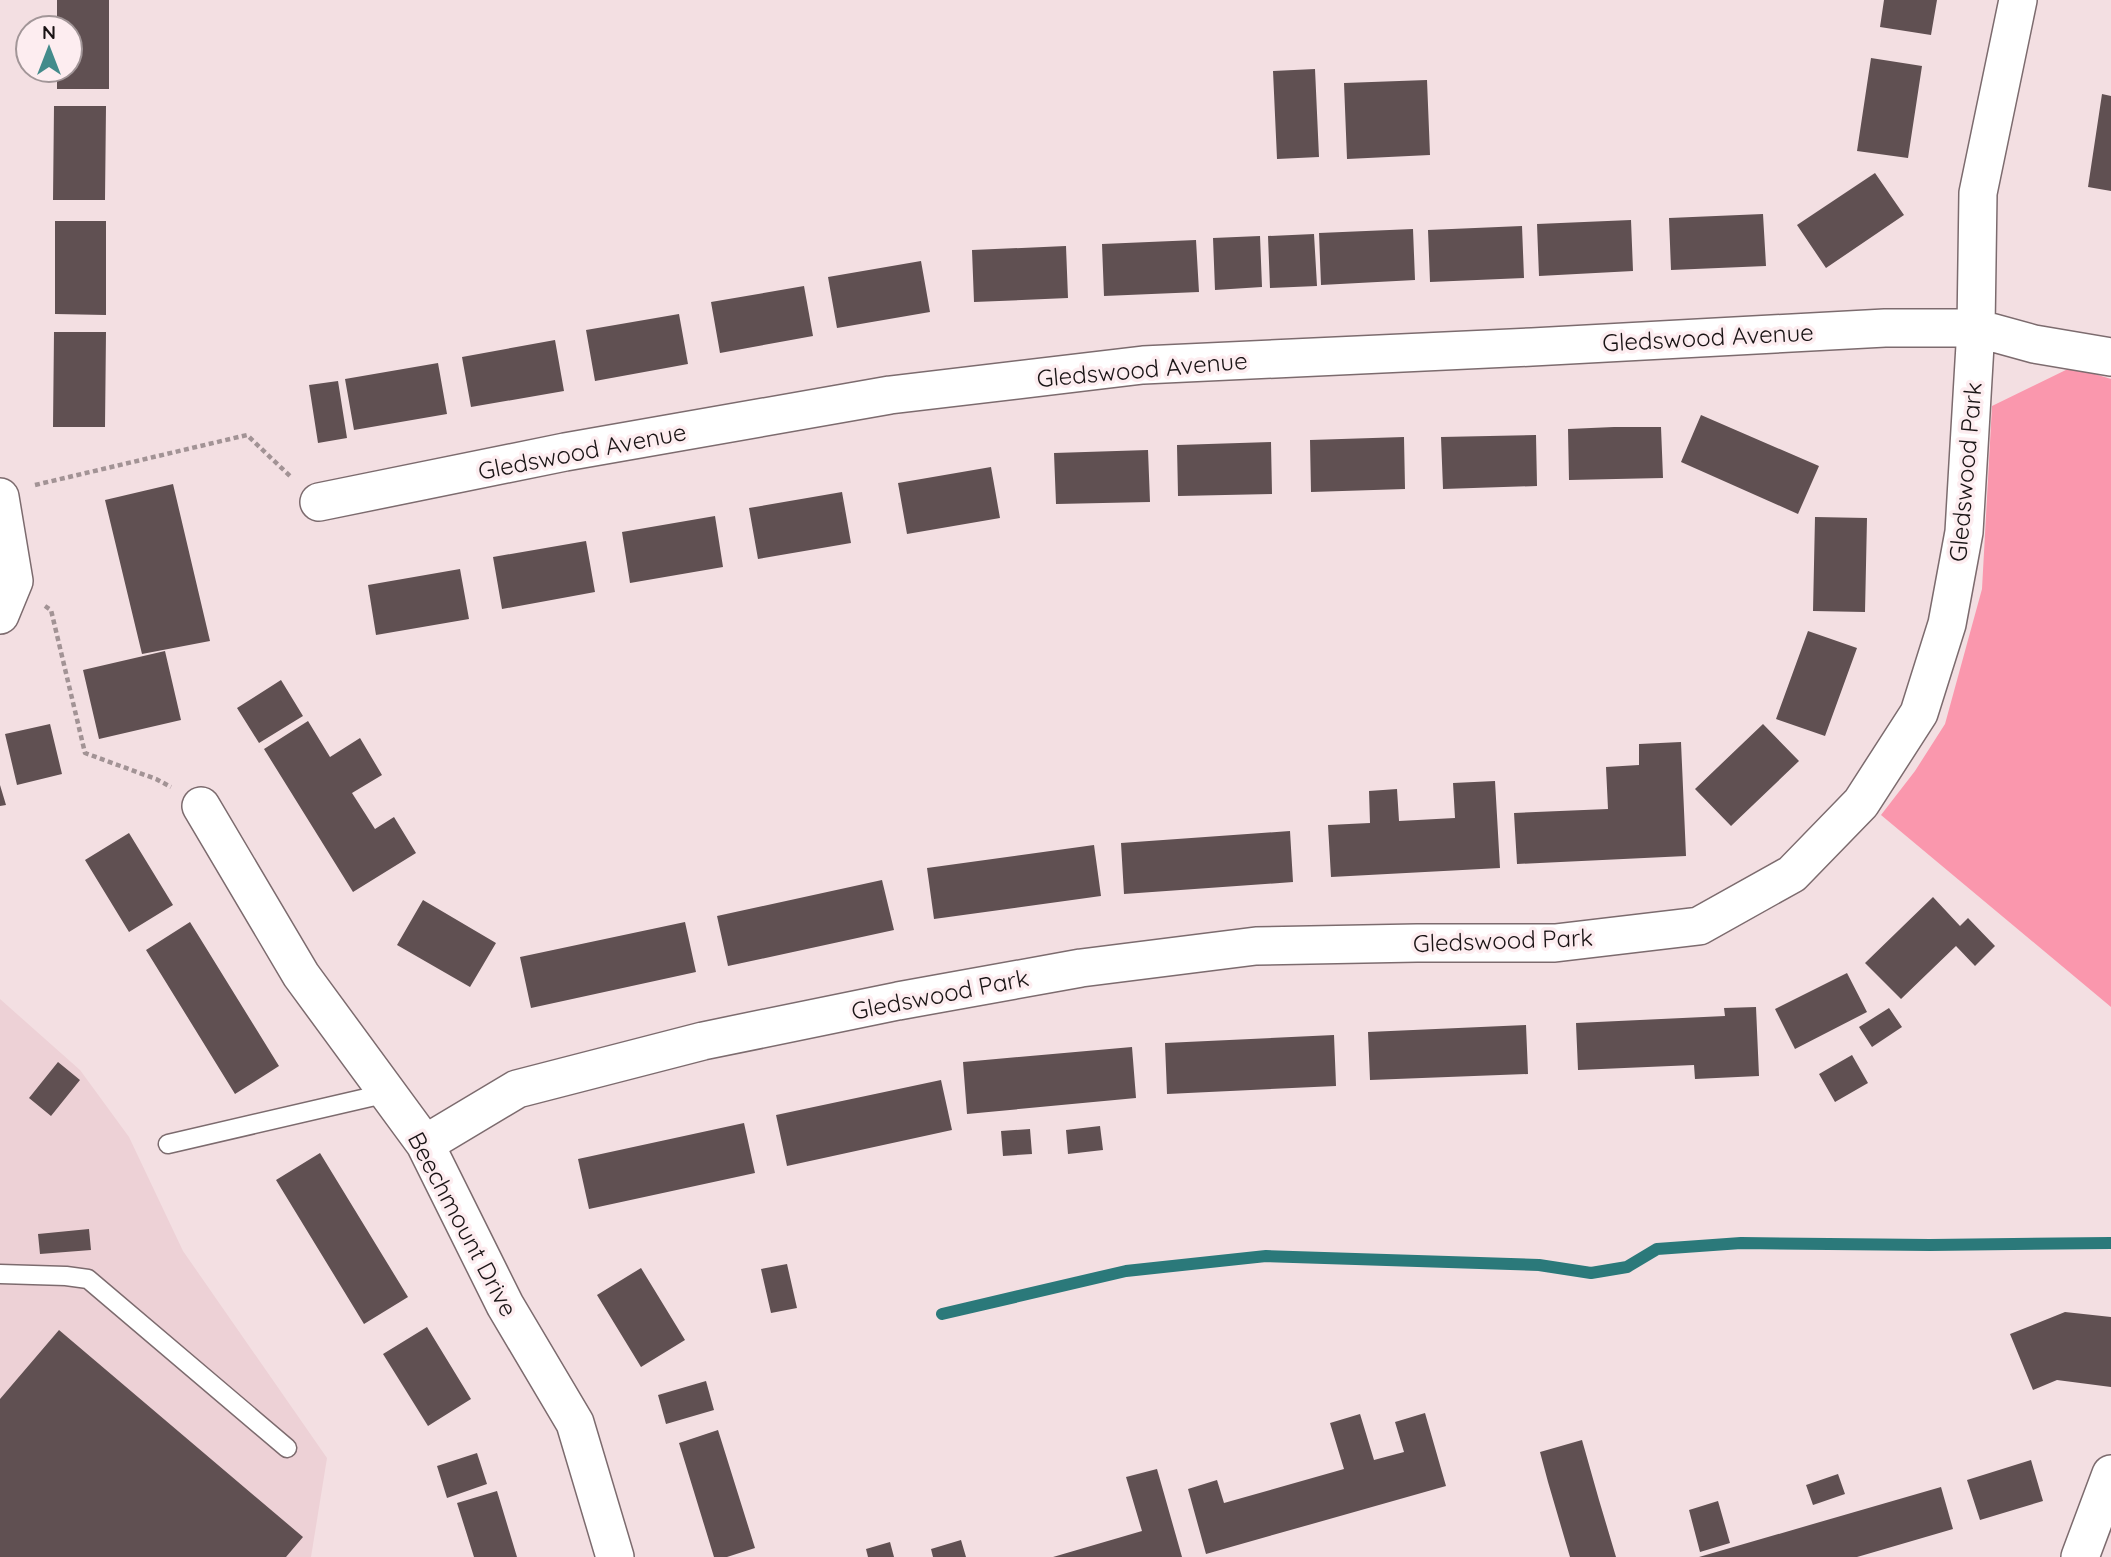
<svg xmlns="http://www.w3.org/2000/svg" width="2111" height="1557" viewBox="0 0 2111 1557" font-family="Quicksand,sans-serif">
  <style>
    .built { fill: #edd1d6 }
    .green { fill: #fa97ad }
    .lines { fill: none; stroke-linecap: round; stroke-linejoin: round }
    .stream { stroke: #2b797a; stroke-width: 12 }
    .building { fill: #605052 }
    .service-casing { stroke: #7c6b6e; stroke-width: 21 }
    .minor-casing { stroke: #7c6b6e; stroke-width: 40 }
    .path { stroke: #a29395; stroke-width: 4.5; stroke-dasharray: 5 3.5; stroke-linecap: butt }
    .service { stroke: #fff; stroke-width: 18 }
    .minor { stroke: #fff; stroke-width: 37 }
    .labels { text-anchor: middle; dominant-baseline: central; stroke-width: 7; stroke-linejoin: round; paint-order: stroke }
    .street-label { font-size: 24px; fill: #1a1415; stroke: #fdedf0 }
  </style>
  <rect width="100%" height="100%" fill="#f3dfe2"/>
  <!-- built -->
  <path class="built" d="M0,999L80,1070L129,1137L183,1251L327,1458L311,1557H0Z"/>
  <!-- green -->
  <path class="green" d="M2072,367L2111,379V1007L1881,815L1915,771L1945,724L1982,589L1992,406Z"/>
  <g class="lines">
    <!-- stream -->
    <path class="stream" d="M942,1314L1126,1271L1266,1256L1539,1265L1591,1273L1627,1267L1657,1249L1741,1243L1930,1245L2111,1243"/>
  </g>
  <!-- building -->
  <path class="building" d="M57,0H109V89H57V70H70V28H57Z
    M1884,0H1937L1931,35L1880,27Z
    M1871,58L1922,66L1908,158L1857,151Z
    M1315,69L1319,157L1277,159L1273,71Z
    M1427,80L1430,155L1347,159L1344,83Z
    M2102,94L2111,96V191L2088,187Z
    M54,106H106L105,200H53Z
    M1875,173L1904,215L1826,268L1797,225Z
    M1763,214L1766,266L1671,270L1669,218Z
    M1631,220L1633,271L1539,276L1537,224Z
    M55,221H106V315L55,314Z
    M1522,226L1524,278L1430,282L1428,230Z
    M1413,229L1415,280L1321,285L1319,233Z
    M1314,234L1317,286L1270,288L1268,236Z
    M1260,236L1262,287L1215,290L1213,238Z
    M1196,240L1199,292L1104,296L1102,244Z
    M1066,246L1068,298L974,302L972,250Z
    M921,261L930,312L837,328L828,277Z
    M804,286L813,336L720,353L711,302Z
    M679,314L688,364L595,381L586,330Z
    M54,332H106L105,427H53Z
    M555,340L564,391L471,407L462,357Z
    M438,363L447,414L354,430L345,379Z
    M338,381L347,438L318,443L309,385Z
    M1701,415L1819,466L1798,514L1681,462Z
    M1614,427H1661L1663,478L1569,480L1568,429Z
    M1536,435L1537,486L1443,489L1441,437Z
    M1404,437L1405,489L1311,492L1310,440Z
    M1271,442L1272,494L1178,496L1177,445Z
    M1148,450L1150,502L1056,504L1054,453Z
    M991,467L1000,518L907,534L898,483Z
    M173,484L210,641L142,654L105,500Z
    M842,492L851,543L758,559L749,508Z
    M715,516L723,567L630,583L622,532Z
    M1815,517L1867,518L1865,612L1813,611Z
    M586,541L595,592L502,609L493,557Z
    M460,569L469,619L376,635L368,585Z
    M1808,631L1857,648L1825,736L1776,719Z
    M165,651L181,720L99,739L83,670Z
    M281,680L303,716L259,743L237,708Z
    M308,721L330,757L360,738L382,775L352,793L375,829L394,817L416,853L353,892L264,749Z
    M50,724L62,774L17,785L5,734Z
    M1763,724L1799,761L1731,826L1695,789Z
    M1681,742L1686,856L1517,864L1514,813L1608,809L1606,767L1639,765V744Z
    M1495,781L1500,868L1331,877L1328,825L1370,823L1369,791L1397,789L1399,821L1455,818L1453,783Z
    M0,785L6,805L0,806Z
    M1290,831L1293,882L1124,894L1121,843Z
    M129,833L173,905L129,932L85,860Z
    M1094,845L1101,896L934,919L927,868Z
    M882,880L894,930L728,966L717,916Z
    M1933,897L1960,926L1968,918L1995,946L1975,966L1956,946L1901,999L1865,963Z
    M423,900L496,943L470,987L397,945Z
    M190,922L279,1066L235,1094L146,950Z
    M685,922L696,972L531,1008L520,957Z
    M1847,973L1867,1012L1795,1049L1775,1009Z
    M1756,1007L1759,1076L1695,1079L1694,1065L1578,1070L1576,1023L1725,1016L1724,1008Z
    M1889,1008L1902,1027L1872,1047L1859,1027Z
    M1526,1025L1528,1074L1370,1080L1368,1032Z
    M1334,1035L1336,1086L1167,1094L1165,1043Z
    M1132,1047L1136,1098L967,1114L963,1062Z
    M1852,1055L1868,1083L1835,1102L1819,1074Z
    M58,1062L80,1080L51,1116L29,1098Z
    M941,1080L952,1130L787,1166L776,1115Z
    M744,1123L755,1173L589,1209L578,1159Z
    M1100,1126L1103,1150L1068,1154L1066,1130Z
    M1030,1129L1032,1154L1003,1156L1001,1131Z
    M320,1153L408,1297L364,1324L276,1180Z
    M89,1229L91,1250L40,1254L38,1234Z
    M787,1264L797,1308L771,1313L761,1269Z
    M641,1268L685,1340L641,1367L597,1295Z
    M2065,1312L2111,1317V1387L2057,1380L2033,1390L2010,1334Z
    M427,1327L471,1399L428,1426L383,1354Z
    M59,1330L303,1537L286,1557H0V1399Z
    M706,1381L714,1410L666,1424L658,1395Z
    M1425,1413L1446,1486L1206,1554L1188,1489L1217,1480L1224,1503L1344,1469L1330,1423L1360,1414L1374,1460L1404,1452L1395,1422Z
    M718,1430L755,1548L727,1557H714L679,1443Z
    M1582,1440L1599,1500L1616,1557H1570L1548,1482L1540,1452Z
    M477,1453L487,1484L447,1498L437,1466Z
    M2031,1460L2043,1501L1980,1520L1967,1480Z
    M1157,1469L1182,1557H1053L1142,1531L1126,1477Z
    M1838,1474L1845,1494L1813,1505L1806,1485Z
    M1941,1487L1953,1529L1864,1555L1857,1557H1699Z
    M497,1491L517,1557H474L457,1503Z
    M1718,1501L1730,1543L1700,1552L1689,1510Z
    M961,1540L966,1557H933L931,1549Z
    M890,1542L894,1557H868L866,1549Z"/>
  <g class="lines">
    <defs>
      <path id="service" d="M168,1144L388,1093
        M0,1274L66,1276L88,1279L287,1448"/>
      <path id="minor" d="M0,497L14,581L0,615
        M319,502L565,452L890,395L1143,365L1532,347L1885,328H1976L2034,344L2111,357
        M201,806L301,975L425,1144L505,1305L575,1423L615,1557
        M425,1144L517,1089L703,1041L898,1001L1081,968L1256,946L1417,943H1555L1699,926L1792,874L1861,803L1919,713L1947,624L1964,532L1976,328L1978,193L2018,0
        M2080,1557L2111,1474"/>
    </defs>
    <!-- service casing -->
    <use href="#service" class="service-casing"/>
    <!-- minor casing -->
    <use href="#minor" class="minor-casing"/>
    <!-- path -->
    <path class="path" d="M35,485L247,435L291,477
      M45,606L51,610L85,753L156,779L171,787"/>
    <!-- service -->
    <use href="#service" class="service"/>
    <!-- minor -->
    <use href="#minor" class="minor"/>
  </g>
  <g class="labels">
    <!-- street labels -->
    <g class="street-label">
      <text transform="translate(1708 337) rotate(-3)">Gledswood Avenue</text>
      <text transform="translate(1142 369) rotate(-5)">Gledswood Avenue</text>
      <text transform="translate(582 451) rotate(-11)">Gledswood Avenue</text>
      <text transform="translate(1965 472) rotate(-85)">Gledswood Park</text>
      <text transform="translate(1503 940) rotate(-2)">Gledswood Park</text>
      <text transform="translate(940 994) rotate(-11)">Gledswood Park</text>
      <text transform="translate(463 1224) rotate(62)">Beechmount Drive</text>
    </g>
  </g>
  <!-- north arrow -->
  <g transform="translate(49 49)"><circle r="33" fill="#fdedf0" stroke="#a29698" stroke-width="2"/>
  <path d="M0-5L12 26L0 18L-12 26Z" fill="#438b8b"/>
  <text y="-10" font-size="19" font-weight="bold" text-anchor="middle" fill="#1a1415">N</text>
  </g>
</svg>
